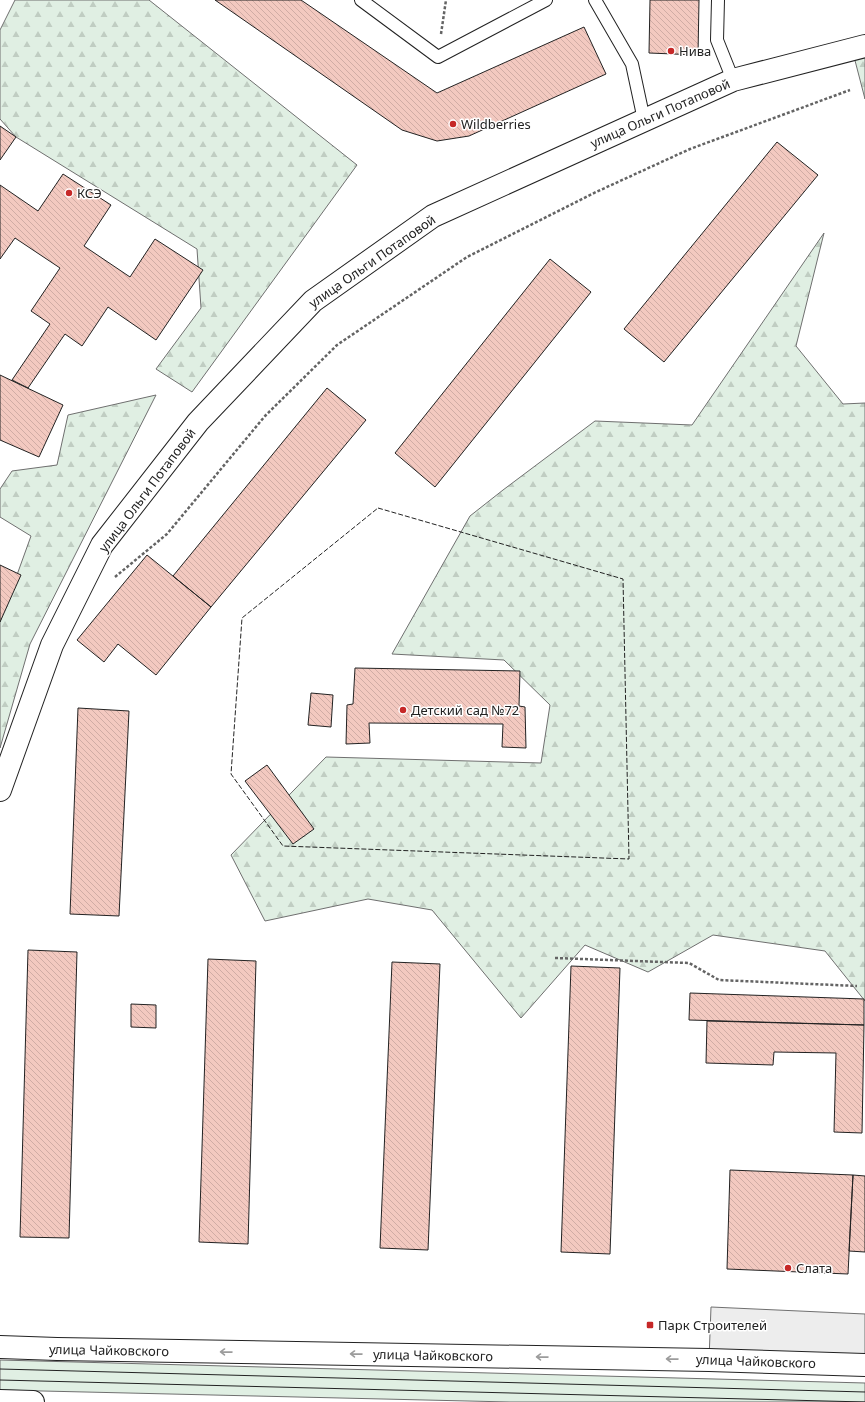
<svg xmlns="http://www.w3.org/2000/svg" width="865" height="1402" viewBox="0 0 865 1402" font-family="'Noto Sans',sans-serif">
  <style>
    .grass { fill: #e0efe3; stroke: #6f6f6f }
    .forest { fill: url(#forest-firs); stroke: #6f6f6f }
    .parking { fill: #ededed; stroke: #6f6f6f }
    .building { fill: url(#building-back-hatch); stroke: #222 }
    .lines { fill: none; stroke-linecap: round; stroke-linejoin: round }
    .service-casing { stroke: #222; stroke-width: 14 }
    .minor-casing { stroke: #222; stroke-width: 24 }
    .secondary-casing { stroke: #222; stroke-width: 24 }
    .path { stroke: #646464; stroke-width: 2.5; stroke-dasharray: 3 2; stroke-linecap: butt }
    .service { stroke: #fff; stroke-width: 12 }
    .minor { stroke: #fff; stroke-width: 22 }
    .secondary { stroke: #fff; stroke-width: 22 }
    .tram { stroke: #222; stroke-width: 1 }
    .fence { stroke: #222; stroke-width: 1; stroke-dasharray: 5 2; stroke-linecap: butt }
    .oneway { stroke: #9c9c9c }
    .poi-dot { fill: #c62828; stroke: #fff; stroke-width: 1.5 }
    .labels { text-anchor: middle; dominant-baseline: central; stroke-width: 3; stroke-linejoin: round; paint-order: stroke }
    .poi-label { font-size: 13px; fill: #222; stroke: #fff; text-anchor: start }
    .street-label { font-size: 13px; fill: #222; stroke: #fff }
  </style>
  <defs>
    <pattern id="forest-firs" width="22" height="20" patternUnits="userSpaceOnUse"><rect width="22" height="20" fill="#e0efe3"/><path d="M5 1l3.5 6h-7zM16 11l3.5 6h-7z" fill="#c0cdc2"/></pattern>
    <pattern id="building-back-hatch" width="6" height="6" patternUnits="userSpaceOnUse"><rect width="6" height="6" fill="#f3c9c0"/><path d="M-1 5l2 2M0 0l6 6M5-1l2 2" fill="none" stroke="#d0aca5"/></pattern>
  </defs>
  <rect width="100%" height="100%" fill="#fff"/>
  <!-- grass -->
  <path class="grass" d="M0,1360L865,1383V1402H510L0,1390Z"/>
  <!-- forest -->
  <path class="forest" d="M15,0H149L357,165L192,392L156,369L201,308L197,249L16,137L0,119V30Z
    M865,47V99L852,49Z
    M824,233L796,346L843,404L865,403V1001L825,951L713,935L648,972L585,945L521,1018L432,910L368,899L265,921L231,855L326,757L541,763L550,705L504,660L392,654L470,516L503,490L595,421L692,425Z
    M156,395L30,644L0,748V622L31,536L0,517V489L12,471L57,465L68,415Z"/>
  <!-- parking -->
  <path class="parking" d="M711,1307L865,1314V1365L709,1360Z"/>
  <!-- building -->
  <path class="building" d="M215,0H301L437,93L584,27L606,74L469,136L437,141L402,130Z
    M650,0H699L698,55L649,53Z
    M0,126L16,137L0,160Z
    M777,142L818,175L664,362L624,329Z
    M63,174L111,205L84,246L130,277L155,239L203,270L156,340L108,307L82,346L65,334L28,388L12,380L50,324L31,311L60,268L15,238L0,259V185L38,211Z
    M550,259L591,292L435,487L395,453Z
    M0,375L63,405L39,457L0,440Z
    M327,388L366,420L211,607L173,576Z
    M147,555L211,607L156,675L118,644L104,662L77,640Z
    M0,565L21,575L0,622Z
    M355,668L520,671L519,706L525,707L526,748L502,747L503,724L369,723L370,743L346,744L347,705L353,704Z
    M311,693L333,695L331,727L308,725Z
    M78,708L129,711L119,916L70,914Z
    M267,765L314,829L293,844L245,781Z
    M28,950L77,952L69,1238L20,1237Z
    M208,959L256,961L248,1244L199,1242Z
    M392,962L440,964L428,1250L380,1248Z
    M571,966L620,968L610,1254L561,1252Z
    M690,993L864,999V1025L689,1020Z
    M131,1004L156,1005V1028L131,1027Z
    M707,1021L864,1025L862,1133L834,1132L836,1053L774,1052L773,1065L706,1063Z
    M730,1170L853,1175L848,1274L727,1269Z
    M853,1175L865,1176V1252L849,1251Z"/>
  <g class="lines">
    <defs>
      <path id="service" d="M361,0L438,57L546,0
        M595,0L632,64L644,120
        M718,0L717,40L733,80"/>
      <path id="minor" d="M0,790L52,645L102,545L198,422L313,301L433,216L733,80L865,46"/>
      <path id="secondary" d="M0,1347L57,1349L709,1360L865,1365
        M0,1401L33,1402"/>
    </defs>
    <!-- service casing -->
    <use href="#service" class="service-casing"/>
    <!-- minor casing -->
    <use href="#minor" class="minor-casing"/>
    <!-- secondary casing -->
    <use href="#secondary" class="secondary-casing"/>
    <!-- path -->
    <path class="path" d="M441,34L446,0
      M115,577L167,534L265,416L337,345L467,257L596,192L690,149L850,90
      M555,958L689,963L719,980L857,986"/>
    <!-- service -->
    <use href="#service" class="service"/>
    <!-- minor -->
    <use href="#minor" class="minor"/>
    <!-- secondary -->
    <use href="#secondary" class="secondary"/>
    <!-- tram -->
    <path class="tram" d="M0,1369L865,1392
      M0,1380L865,1402"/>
    <!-- fence -->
    <path class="fence" d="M378,508L623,579L629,859L283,846L231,774L242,618Z"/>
  </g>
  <!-- one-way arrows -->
  <defs><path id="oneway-shaft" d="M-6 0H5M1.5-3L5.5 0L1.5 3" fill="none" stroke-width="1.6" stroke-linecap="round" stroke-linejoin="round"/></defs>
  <g class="oneway">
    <use href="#oneway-shaft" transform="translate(226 1352) rotate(-179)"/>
    <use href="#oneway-shaft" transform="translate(356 1354) rotate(-179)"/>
    <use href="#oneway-shaft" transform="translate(542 1357) rotate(-179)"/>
    <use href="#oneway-shaft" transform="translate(672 1359) rotate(-179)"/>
  </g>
  <!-- markers -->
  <g class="poi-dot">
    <circle cx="671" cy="51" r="4"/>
    <circle cx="453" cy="124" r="4"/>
    <circle cx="69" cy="193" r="4"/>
    <circle cx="403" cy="710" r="4"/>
    <circle cx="788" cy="1268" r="4"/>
    <rect x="646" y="1321" width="8" height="8" rx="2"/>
  </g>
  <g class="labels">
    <!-- poi labels -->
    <g class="poi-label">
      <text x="679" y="51">Нива</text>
      <text x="461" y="124">Wildberries</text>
      <text x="77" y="193">КСЭ</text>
      <text x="411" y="710">Детский сад №72</text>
      <text x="796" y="1268">Слата</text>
      <text x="658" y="1325">Парк Строителей</text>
    </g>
    <!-- street labels -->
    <g class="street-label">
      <text transform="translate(660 113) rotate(-24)">улица Ольги Потаповой</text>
      <text transform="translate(372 261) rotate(-35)">улица Ольги Потаповой</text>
      <text transform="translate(147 490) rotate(-53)">улица Ольги Потаповой</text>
      <text transform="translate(109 1350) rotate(1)">улица Чайковского</text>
      <text transform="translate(433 1355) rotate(1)">улица Чайковского</text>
      <text transform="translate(756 1361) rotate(2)">улица Чайковского</text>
    </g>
  </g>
</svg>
